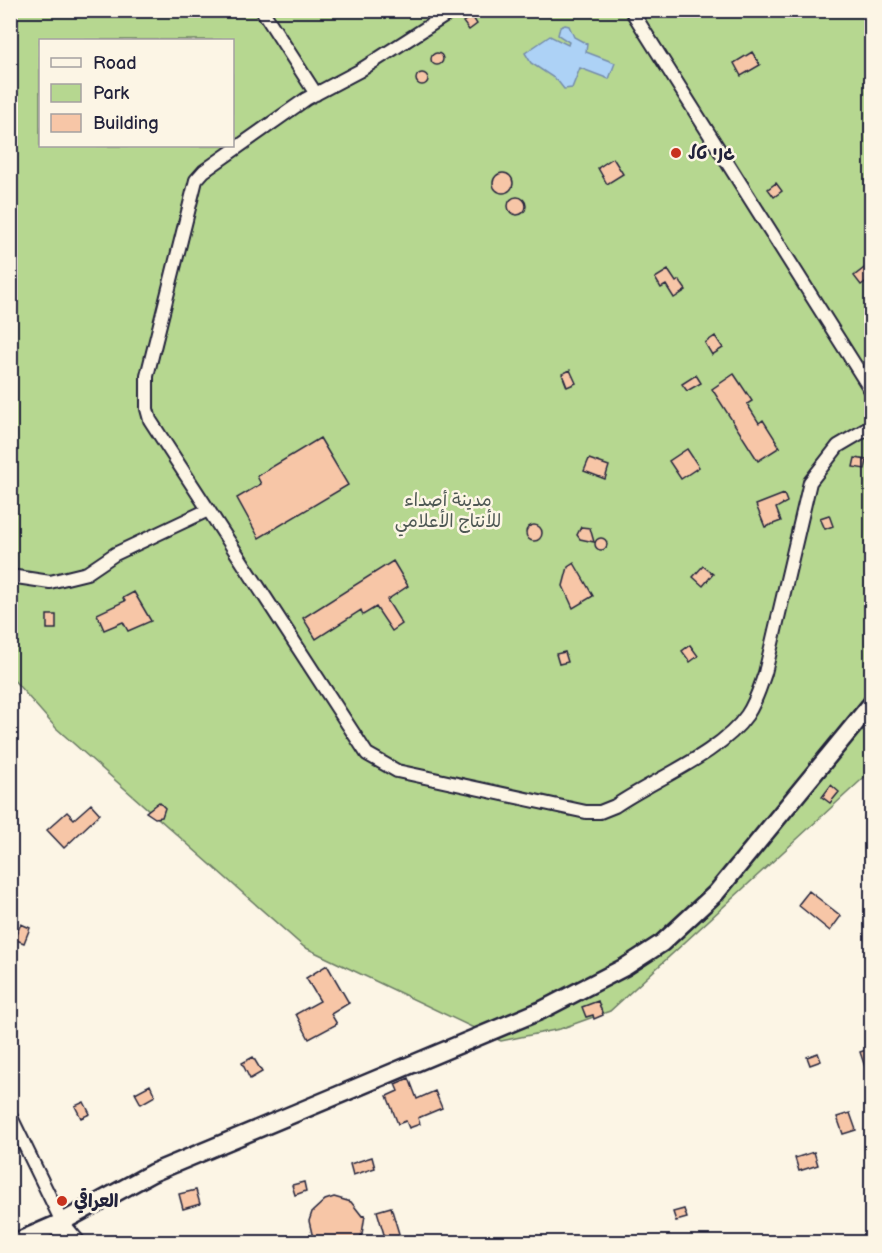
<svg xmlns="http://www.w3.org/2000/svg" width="882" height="1253" viewBox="0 0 882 1253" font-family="'Balsamiq Sans','Playpen Sans Arabic','Playpen Sans Hebrew',sans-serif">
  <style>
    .green { fill: #b6d790; stroke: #6c7c66; stroke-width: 1.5; fill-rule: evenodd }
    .water { fill: #add2f6; stroke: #758cab; stroke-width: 1.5 }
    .building { fill: #f7c6a7; stroke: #22223b; stroke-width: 1.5 }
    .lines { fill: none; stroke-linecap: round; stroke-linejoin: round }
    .street-casing { stroke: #22223b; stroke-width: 16 }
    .secondary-casing { stroke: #22223b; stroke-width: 21 }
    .street { stroke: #fcf5e5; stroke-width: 12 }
    .secondary { stroke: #fcf5e5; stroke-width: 16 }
    .poi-dot { fill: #c8321e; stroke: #fcf5e5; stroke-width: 2 }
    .labels { text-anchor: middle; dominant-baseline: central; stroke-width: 5; stroke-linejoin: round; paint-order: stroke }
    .poi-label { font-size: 18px; font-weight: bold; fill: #22223b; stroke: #fcf5e5; text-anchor: start }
    .park-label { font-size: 18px; fill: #4e5854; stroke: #fcf5e5 }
  </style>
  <rect width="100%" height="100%" fill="#fcf5e5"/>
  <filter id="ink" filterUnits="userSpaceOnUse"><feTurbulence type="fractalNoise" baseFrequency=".0167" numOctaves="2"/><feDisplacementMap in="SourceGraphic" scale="12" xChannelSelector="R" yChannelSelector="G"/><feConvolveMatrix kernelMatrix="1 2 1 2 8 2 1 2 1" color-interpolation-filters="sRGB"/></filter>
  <g filter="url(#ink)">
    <!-- green -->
    <path class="green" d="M10,11H871V771L610,1011L560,1029L501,1041L304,947L56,728L11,677ZM40,40H232V146H40Z"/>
    <!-- water -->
    <path class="water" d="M565,25L569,26L574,37L587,44L586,52L615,63L609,79L580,68L572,88L564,89L557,80L531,63L525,53L550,36L568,45L569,42L558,35L560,27Z"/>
    <!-- building -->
    <path class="building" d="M472,16L477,24L469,30L463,22Z
      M752,52L760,65L741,76L734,63Z
      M431 59a6 6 0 1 1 12 0a6 6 0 1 1-12 0Z
      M416 79a6 6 0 1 1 12 0a6 6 0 1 1-12 0Z
      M613,158L623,174L607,184L598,168Z
      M493 183a10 10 0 1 1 20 0a10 10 0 1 1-20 0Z
      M776,183L782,191L774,197L768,189Z
      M508 206a9 9 0 1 1 18 0a9 9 0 1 1-18 0Z
      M872,262V277L861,285L854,276Z
      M668,270L676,282L679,280L686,290L674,298L666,285L661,288L655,278Z
      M715,336L723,348L712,355L705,343Z
      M570,370L576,383L567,387L562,374Z
      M734,374L752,401L747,404L759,423L763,420L780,447L758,461L712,389Z
      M696,375L701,383L687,391L682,384Z
      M320,438L348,485L259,538L237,498L261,484L257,476Z
      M687,449L699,467L681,479L669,461Z
      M855,458L867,460L865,469L853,467Z
      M589,459L609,466L605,479L584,471Z
      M784,494L787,502L776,508L781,521L765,527L756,505Z
      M829,515L833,526L825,529L820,518Z
      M526 533a8 8 0 1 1 16 0a8 8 0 1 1-16 0Z
      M581,527L590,528L594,542L580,539L577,535Z
      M595 544a6 6 0 1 1 12 0a6 6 0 1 1-12 0Z
      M393,561L408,586L387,600L402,624L392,631L376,607L363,615L361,610L316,639L303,618Z
      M574,563L593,596L573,608L563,586L568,567Z
      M703,566L713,574L703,586L693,577Z
      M134,592L151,621L128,631L123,622L104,630L97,614L125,601L123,598Z
      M47,615H56V629H47Z
      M690,645L698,656L690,662L682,651Z
      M565,652L568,662L559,664L556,654Z
      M831,785L839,792L830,803L822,797Z
      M159,802L165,808L162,817L155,818L146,812Z
      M91,804L100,814L64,848L47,830L67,812L74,819Z
      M809,891L841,916L830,931L798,905Z
      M21,924L30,928L24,943L14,939Z
      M327,965L349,1003L331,1014L337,1024L309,1039L296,1014L320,1001L306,978Z
      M598,1001L603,1015L594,1019L593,1015L586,1017L582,1007Z
      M872,1048V1081L870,1082L860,1052Z
      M818,1053L821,1061L810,1065L807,1057Z
      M253,1057L262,1072L250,1079L242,1063Z
      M409,1078L417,1099L435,1091L442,1108L418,1118L420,1124L409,1128L406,1121L398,1124L387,1096L398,1091L395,1084Z
      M150,1085L155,1096L141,1104L135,1093Z
      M84,1102L90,1114L81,1118L75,1106Z
      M850,1113L856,1130L843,1134L837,1117Z
      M814,1152L818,1165L799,1171L795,1158Z
      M372,1157L375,1168L353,1175L350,1164Z
      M304,1182L306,1191L295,1195L292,1185Z
      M196,1190L200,1204L183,1209L179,1194Z
      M334,1197L351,1202L362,1216L365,1215L362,1234L357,1242H316L313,1238L309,1221L312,1212L325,1200Z
      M391,1207L400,1237L386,1241L377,1211Z
      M684,1209L687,1218L676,1221L673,1212Z"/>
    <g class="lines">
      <defs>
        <path id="street" d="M262,10L316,94
          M454,10L359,71L306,99L204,171L196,180L147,376V409L150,420L367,754L397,771L586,812H600L615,806C654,779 720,754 747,715C756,702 760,687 765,673L810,482L838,446L872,426
          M631,10L872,392
          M10,576L50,582L87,573L115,554L208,510
          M10,1115L62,1222L79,1242
          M59,1242L62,1222"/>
        <path id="secondary" d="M16,1242L62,1222L152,1173L542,1010L625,967L662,943L716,893L872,703"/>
      </defs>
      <!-- street casing -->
      <use href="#street" class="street-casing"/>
      <!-- secondary casing -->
      <use href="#secondary" class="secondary-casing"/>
      <!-- street -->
      <use href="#street" class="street"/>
      <!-- secondary -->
      <use href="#secondary" class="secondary"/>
    </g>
  </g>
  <!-- markers -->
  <g class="poi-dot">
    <circle cx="676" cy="153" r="6"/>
    <circle cx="62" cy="1201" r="6"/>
  </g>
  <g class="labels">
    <!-- poi labels -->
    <g class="poi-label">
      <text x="688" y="153">גני טל</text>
      <text x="74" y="1201">العراقي</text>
    </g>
    <!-- park labels -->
    <g class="park-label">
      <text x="448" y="500">مدينة أصداء<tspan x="448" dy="21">للأنتاج الأعلامي</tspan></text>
    </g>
  </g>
  <!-- margin -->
  <rect width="882" height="1253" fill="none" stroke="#fcf5e5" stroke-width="36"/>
  <rect x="18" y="18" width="846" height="1217" fill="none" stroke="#22223b" stroke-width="2" filter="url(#ink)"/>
  <!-- legend -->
  <rect x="39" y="39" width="195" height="108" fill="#fcf5e5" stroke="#a5a1a1" stroke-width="1.5"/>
  <rect x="51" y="58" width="30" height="9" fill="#fcf5e5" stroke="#a5a1a1" stroke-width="1.5"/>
  <text x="93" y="69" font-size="18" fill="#22223b">Road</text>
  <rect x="51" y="84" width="30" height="18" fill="#b6d790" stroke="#a5a1a1" stroke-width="1.5"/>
  <text x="93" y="99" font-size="18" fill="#22223b">Park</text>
  <rect x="51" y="114" width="30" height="18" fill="#f7c6a7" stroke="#a5a1a1" stroke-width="1.5"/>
  <text x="93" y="129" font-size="18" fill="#22223b">Building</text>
</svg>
